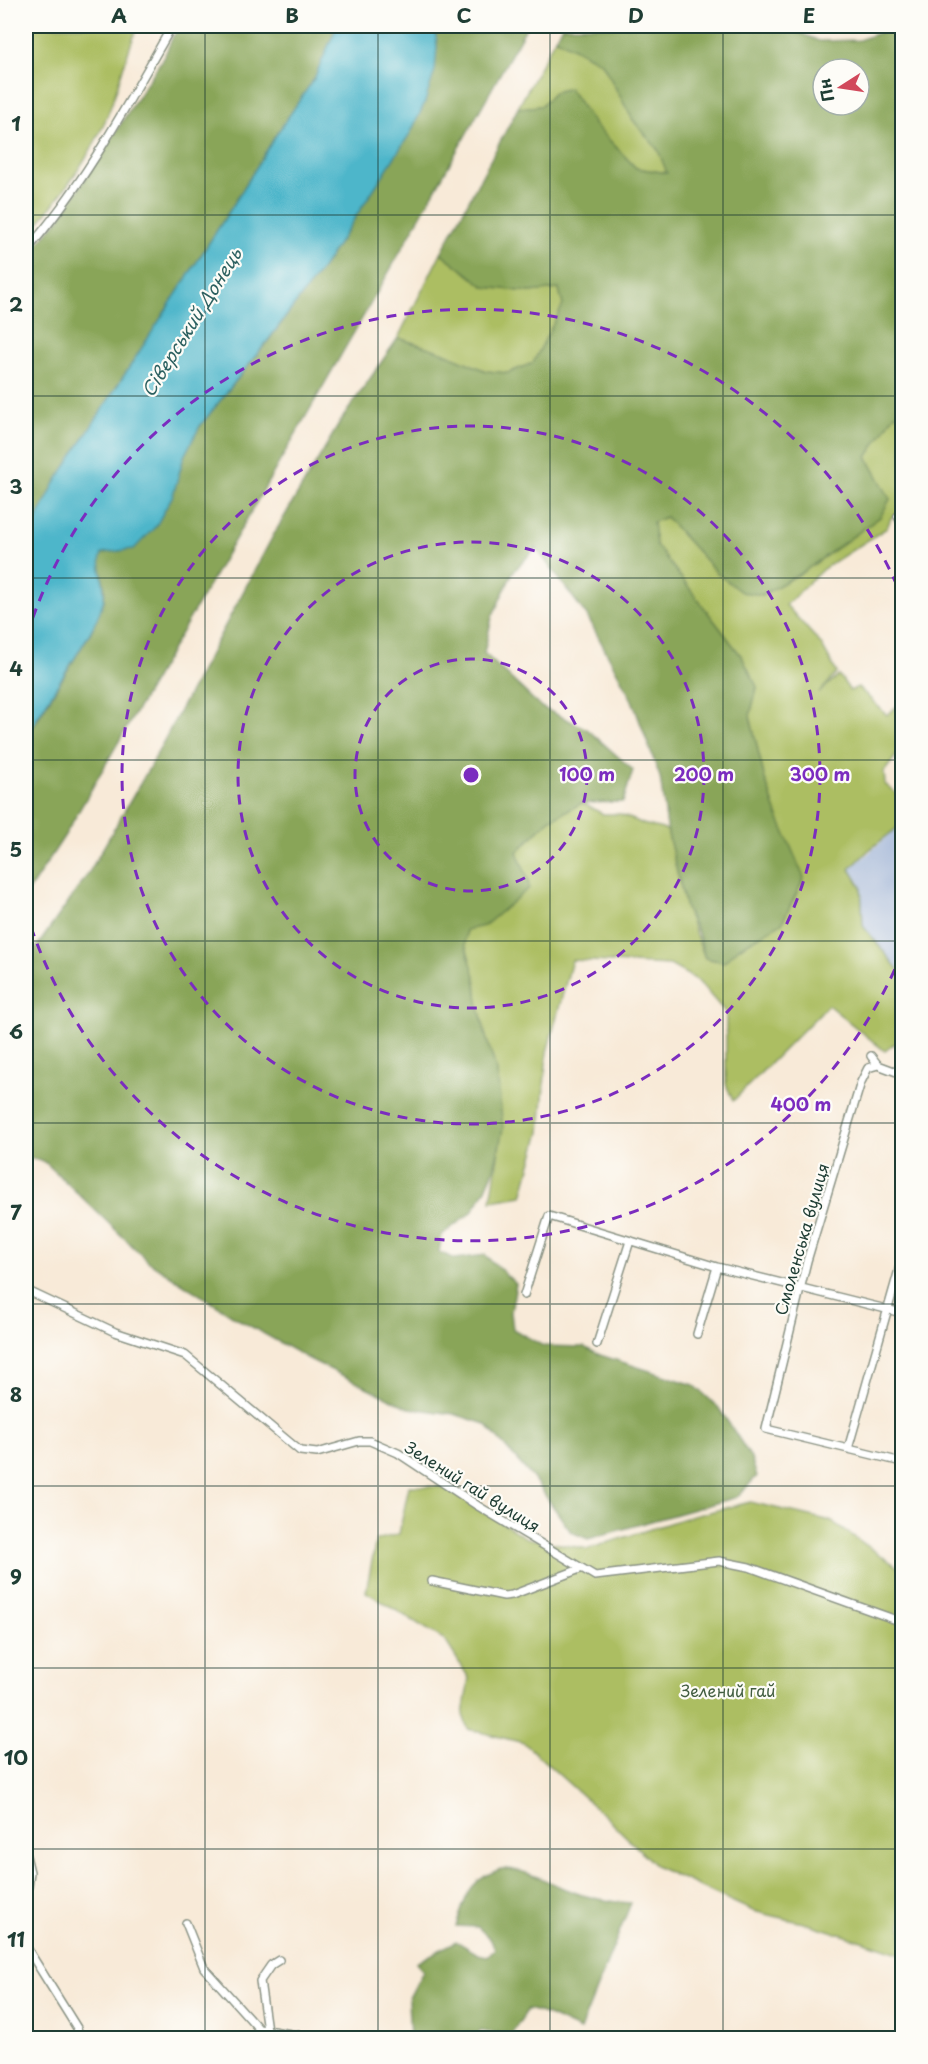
<svg xmlns="http://www.w3.org/2000/svg" width="928" height="2064" viewBox="0 0 928 2064" font-family="'Playpen Sans',sans-serif">
  <style>
    .industrial { fill: #b6c5de }
    .green { fill: #acbe62; stroke: #667e4b; stroke-width: 1.5 }
    .forest { fill: #89a558; stroke: #547146; stroke-width: 1.5; fill-rule: evenodd }
    .water { fill: #4db6ca; stroke: #367a7f; stroke-width: 1.5 }
    .lines { fill: none; stroke-linecap: round; stroke-linejoin: round }
    .minor-casing { stroke: #8c9486; stroke-width: 10 }
    .minor { stroke: #fff; stroke-width: 7 }
    .grid { fill: none; stroke: #1f3d34; stroke-width: 1.5; stroke-opacity: 0.55 }
    .ring { fill: none; stroke: #7b2cbf; stroke-width: 3; stroke-dasharray: 10 8 }
    .labels { text-anchor: middle; dominant-baseline: central; stroke-width: 4.5; stroke-linejoin: round; paint-order: stroke }
    .street-label { font-size: 16px; fill: #1f3d34; stroke: #fdfcf7 }
    .park-label { font-size: 16px; fill: #425d40; stroke: #fdfcf7 }
    .water-label { font-size: 18px; font-style: italic; fill: #2d6161; stroke: #fdfcf7 }
    .centre { fill: #7b2cbf; stroke: #fdfcf7; stroke-width: 3 }
    .ring-label { font-size: 18px; text-anchor: middle; font-weight: bold; fill: #7b2cbf; stroke: #fdfcf7; stroke-width: 4.5; stroke-linejoin: round; paint-order: stroke }
    .neatline { fill: none; stroke: #1f3d34; stroke-width: 2 }
    .grid-label { font-size: 20px; text-anchor: middle; font-weight: bold; fill: #1f3d34 }
  </style>
  <rect width="100%" height="100%" fill="#fdfcf7"/>
  <filter id="ink" filterUnits="userSpaceOnUse"><feTurbulence type="fractalNoise" baseFrequency=".0167" numOctaves="2"/><feDisplacementMap in="SourceGraphic" scale="12" xChannelSelector="R" yChannelSelector="G"/><feConvolveMatrix kernelMatrix="1 2 1 2 8 2 1 2 1" color-interpolation-filters="sRGB"/></filter>
  <filter id="wash" filterUnits="userSpaceOnUse"><feTurbulence type="fractalNoise" baseFrequency=".008" numOctaves="4" result="noise"/><feDisplacementMap in="SourceGraphic" scale="24" xChannelSelector="R" yChannelSelector="G"/><feGaussianBlur stdDeviation="1.35" result="paint"/><feColorMatrix in="noise" values="0 0 0 0 0 0 0 0 0 0 0 0 0 0 0 0 0 1.4 0 .05"/><feComposite in="paint" operator="in"/></filter>
  <g filter="url(#wash)">
    <rect width="100%" height="100%" fill="#f8ead8"/>
    <!-- industrial -->
    <path class="industrial" d="M902,824V974L863,926L860,883L850,869Z"/>
    <!-- green -->
    <path class="green" d="M26,26H138C126,54 119,85 108,114C91,158 56,202 26,238Z
      M555,38L602,63L633,120L658,150L668,173L636,168L595,125L569,88L555,92L541,106L518,108Z
      M441,253L485,287L530,292L559,289L563,305L533,363L508,373L486,371L442,352L398,338Z
      M902,412V511L891,518L887,528L823,569L786,605L821,644L837,673L819,693L839,675L850,691L858,687L887,715L899,705L902,708V748L884,772L885,784L902,798V824L868,851L850,869L861,887L863,926L902,974V1038L885,1051L828,1005L733,1101L726,1084V1013L697,980L670,965L572,960L547,1052L540,1132L522,1196L491,1201L500,1143L497,1072L486,1037L478,1003L476,981L465,944L466,930L529,888L517,852L549,820L582,803L603,814H620L643,824L667,830L686,909L705,958L724,962L740,947L760,936L776,812L764,776L750,716L757,687L742,657L656,545L652,522L666,517L718,574L762,595L803,572L880,517L890,499L867,457L894,415Z
      M409,1486L445,1487L526,1538L588,1549L685,1518L750,1502L831,1521L902,1570V1954L812,1925L753,1911L657,1867L607,1818L524,1743L468,1729L463,1715L469,1678L445,1640L366,1592L376,1540L399,1534Z"/>
    <!-- forest -->
    <path class="forest" d="M182,26H337L314,79L276,135L232,207L55,483L26,541V257L60,218L165,55L173,36Z
      M435,26H527L394,263L65,835L26,895V738L91,632L104,601L105,589L99,561L101,555L156,526L173,495L184,456L200,426L269,340L323,267L411,132L425,102L437,47Z
      M563,26H784L819,41L859,40L897,26H902V412L894,415L867,457L890,499L880,517L803,572L762,595L741,592L718,574L666,517L653,522L656,545L742,657L757,687L750,716L764,776L776,812L804,878L782,923L740,947L724,962L705,958L698,933L686,909L668,834L660,777L632,700L587,616L536,548L513,572L492,617L484,653L541,707L587,729L633,770L623,802L582,803L549,820L517,852L528,879L529,888L484,926L466,930L465,944L475,976L478,1003L486,1037L497,1072L503,1129L494,1170L485,1191L472,1212L442,1235L439,1252L455,1259L485,1255L516,1284L511,1312L513,1329L543,1346L584,1347L600,1355L694,1385L718,1407L734,1431L750,1456L757,1476L737,1497L588,1539L571,1532L533,1478L485,1424L454,1414L409,1408L309,1359L236,1318L149,1262L46,1163L26,1156V962L88,874L152,763L274,534L342,419L398,338L442,352L486,371L508,373L533,363L563,305L559,289L530,292L485,287L441,253L518,108L541,106L555,92L569,88L595,125L636,168L667,173L658,150L633,120L602,63L555,38ZM823,69H859V105H823Z
      M501,1869C523,1868 546,1881 565,1889C585,1897 609,1902 631,1903L580,2030L548,2015L528,2009L511,2035L481,2031L471,2038H410L408,2000L423,1971L416,1963L456,1941L478,1954L487,1956L495,1950L491,1940L478,1927L456,1926C467,1895 467,1881 501,1869Z"/>
    <!-- water -->
    <path class="water" d="M337,26H435L437,47L435,70L425,102L411,132L323,267L269,339L200,426L184,456L173,495L156,526L134,549L103,553C95,562 108,587 103,602C96,626 82,646 69,667C54,690 39,714 26,738V541L55,483L232,207L276,135L314,79Z"/>
  </g>
  <g filter="url(#ink)">
    <g class="lines">
      <defs>
        <path id="minor" d="M26,251C85,184 128,103 172,26
          M898,516L902,526
          M871,1056L878,1065L902,1074
          M878,1065L868,1068L861,1082L807,1261L766,1429L902,1462
          M26,1290L115,1332L185,1355L300,1451L317,1453L359,1441H370L398,1453L478,1506L595,1576L719,1561L749,1567L902,1622
          M524,1295L549,1216L717,1267L902,1313
          M697,1334L717,1267
          M597,1344L630,1241
          M848,1449L902,1259
          M432,1581L504,1596L512,1595L580,1569
          M26,1856L30,1872L26,1903
          M186,1923L204,1968L259,2029L318,2038
          M26,1938L27,1948L77,2028L80,2038
          M266,2038L267,2030L260,1981L271,1965L279,1960"/>
      </defs>
      <!-- minor casing -->
      <use href="#minor" class="minor-casing"/>
      <!-- minor -->
      <use href="#minor" class="minor"/>
    </g>
  </g>
  <!-- grid -->
  <path class="grid" d="M205,26V2038M378,26V2038M550,26V2038M723,26V2038M26,215H902M26,396H902M26,578H902M26,760H902M26,941H902M26,1123H902M26,1304H902M26,1486H902M26,1668H902M26,1849H902"/>
  <!-- distance rings -->
  <g class="ring">
    <circle cx="471" cy="775" r="116"/>
    <circle cx="471" cy="775" r="233"/>
    <circle cx="471" cy="775" r="349"/>
    <path d="M902 953A466 466 0 0 1 27 915M27 635A466 466 0 0 1 902 597"/>
  </g>
  <g class="labels">
    <!-- street labels -->
    <g class="street-label">
      <text transform="translate(801 1239) rotate(-74)">Смоленська вулиця</text>
      <text transform="translate(473 1486) rotate(32)">Зелений гай вулиця</text>
    </g>
    <!-- park labels -->
    <g class="park-label">
      <text x="728" y="1690">Зелений гай</text>
    </g>
    <!-- water labels -->
    <g class="water-label">
      <text transform="translate(191 322) rotate(-58)">Сіверський Донець</text>
    </g>
  </g>
  <circle cx="471" cy="775" r="9" class="centre"/>
  <g class="ring-label">
    <text x="587" y="781">100 m</text>
    <text x="704" y="781">200 m</text>
    <text x="820" y="781">300 m</text>
    <text x="801" y="1111">400 m</text>
  </g>
  <!-- margin -->
  <rect width="928" height="2064" fill="none" stroke="#fdfcf7" stroke-width="66"/>
  <!-- north arrow -->
  <g transform="translate(841 87) rotate(258)"><circle r="28" fill="#fdfcf7" stroke="#a4b0a9" stroke-width="1.5"/>
  <path d="M0-4.5L10 22L0 15L-10 22Z" fill="#d1495b"/>
  <text y="-9" font-size="16" font-weight="bold" text-anchor="middle" fill="#1f3d34">Пн</text>
  </g>
  <rect x="33" y="33" width="862" height="1998" class="neatline"/>
  <g class="grid-label">
    <text x="119" y="23">A</text>
    <text x="292" y="23">B</text>
    <text x="464" y="23">C</text>
    <text x="636" y="23">D</text>
    <text x="809" y="23">E</text>
    <text x="16" y="131">1</text>
    <text x="16" y="312">2</text>
    <text x="16" y="494">3</text>
    <text x="16" y="676">4</text>
    <text x="16" y="857">5</text>
    <text x="16" y="1039">6</text>
    <text x="16" y="1220">7</text>
    <text x="16" y="1402">8</text>
    <text x="16" y="1584">9</text>
    <text x="16" y="1765">10</text>
    <text x="16" y="1947">11</text>
  </g>
</svg>
